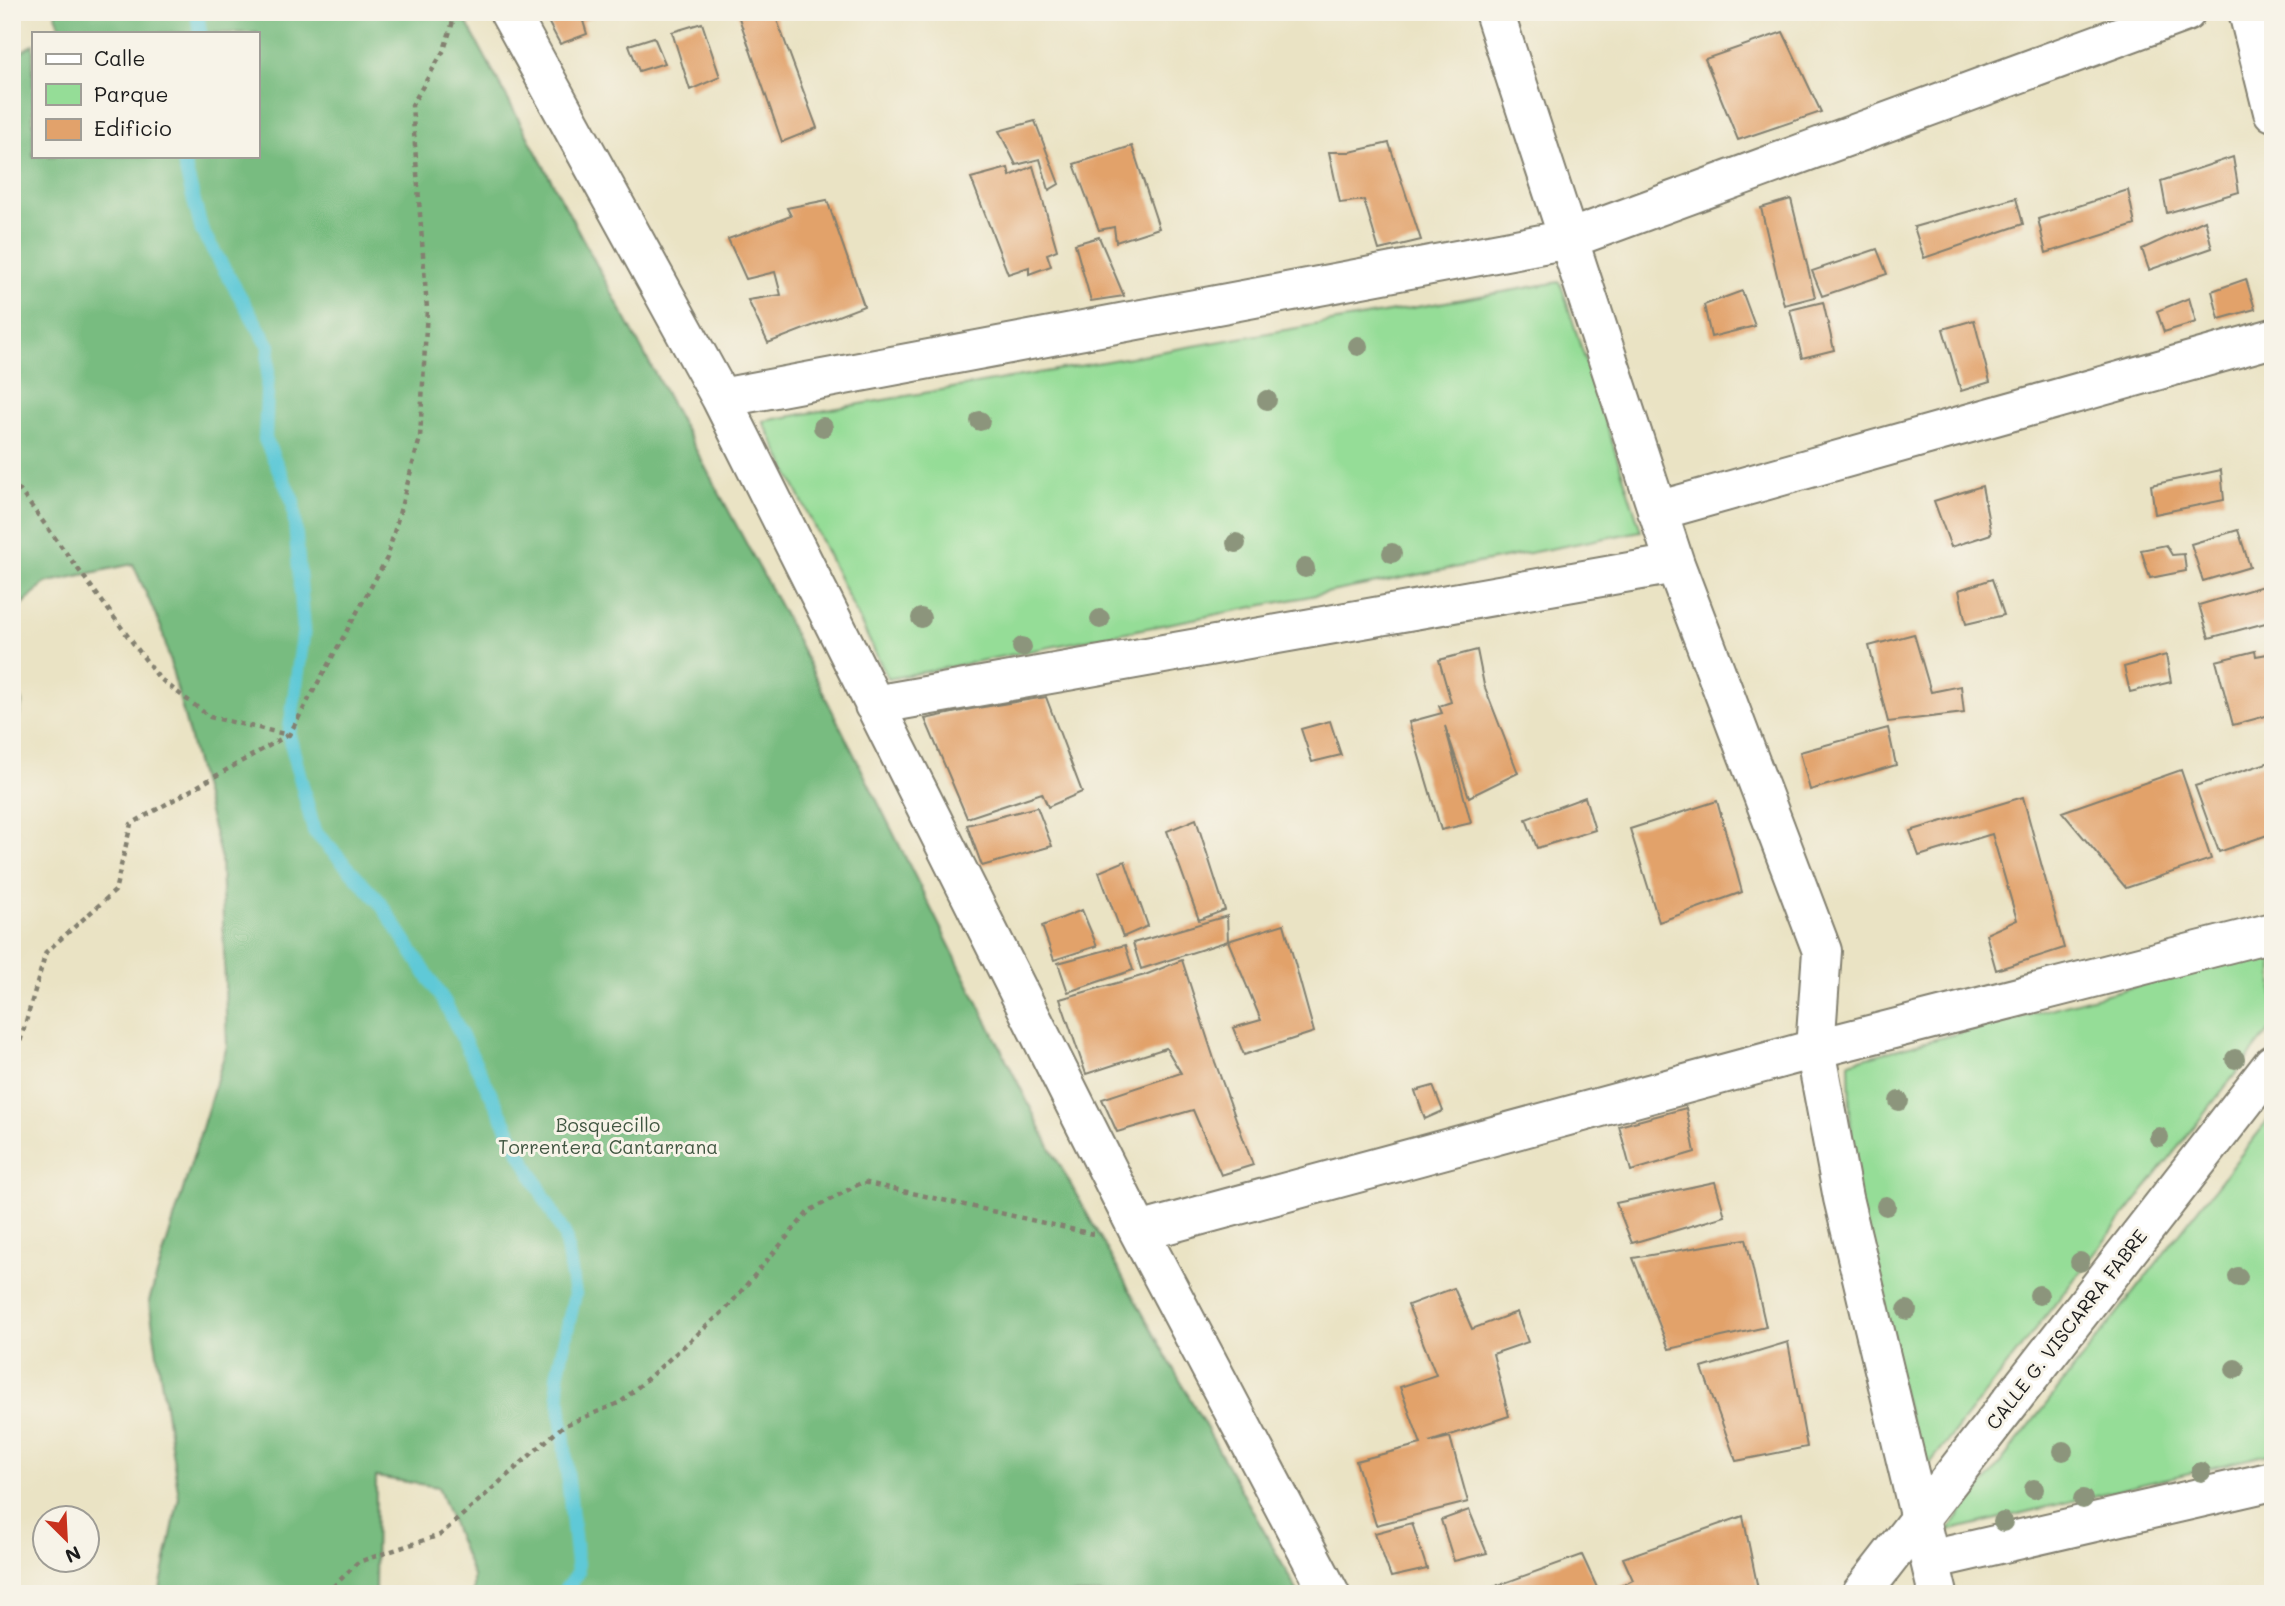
<svg xmlns="http://www.w3.org/2000/svg" width="2285" height="1606" viewBox="0 0 2285 1606" font-family="Mali,sans-serif">
  <style>
    .green { fill: #95dd97; stroke: #587c5a; stroke-width: 2 }
    .forest { fill: #78bc80; stroke: #4a6c4e; stroke-width: 2 }
    .lines { fill: none; stroke-linecap: round; stroke-linejoin: round }
    .stream { stroke: #5ec9d7; stroke-width: 14 }
    .building { fill: #e2a26b }
    .minor-casing { stroke: #838070; stroke-width: 42 }
    .tertiary-casing { stroke: #838070; stroke-width: 42 }
    .path { stroke: #838070; stroke-width: 4.5; stroke-dasharray: 5 5; stroke-linecap: butt }
    .minor { stroke: #fff; stroke-width: 38 }
    .tertiary { stroke: #fff; stroke-width: 38 }
    .tree { fill: #8c957c }
    .labels { text-anchor: middle; dominant-baseline: central; stroke-width: 6; stroke-linejoin: round; paint-order: stroke }
    .park-label { font-size: 19px; fill: #405641; stroke: #f7f3e8 }
    .street-label { font-size: 19px; fill: #1c1c1c; stroke: #f7f3e8 }
  </style>
  <rect width="100%" height="100%" fill="#f7f3e8"/>
  <filter id="ink" filterUnits="userSpaceOnUse"><feTurbulence type="fractalNoise" baseFrequency=".0143" numOctaves="2"/><feDisplacementMap in="SourceGraphic" scale="14" xChannelSelector="R" yChannelSelector="G"/><feConvolveMatrix kernelMatrix="1 2 1 2 8 2 1 2 1" color-interpolation-filters="sRGB"/></filter>
  <filter id="wash" filterUnits="userSpaceOnUse"><feTurbulence type="fractalNoise" baseFrequency=".00686" numOctaves="4" result="noise"/><feDisplacementMap in="SourceGraphic" scale="28" xChannelSelector="R" yChannelSelector="G"/><feGaussianBlur stdDeviation="1.57" result="paint"/><feColorMatrix in="noise" values="0 0 0 0 0 0 0 0 0 0 0 0 0 0 0 0 0 1.4 0 .05"/><feComposite in="paint" operator="in"/></filter>
  <g filter="url(#wash)">
    <rect width="100%" height="100%" fill="#eae3c4"/>
    <!-- green -->
    <path class="green" d="M1560,282L1641,531L888,679L763,421Z
      M2273,950V1026L1924,1471L1852,1208L1849,1062Z
      M2273,1114V1453L1947,1531Z"/>
    <!-- forest -->
    <path class="forest" d="M55,12H461L783,612L1052,1151L1299,1594H473V1576L438,1487L376,1477L375,1594H159L179,1497L149,1301L227,1046L221,859L161,627L133,564L45,583L12,615V58L33,44V156H257V33H51L60,27Z
      M12,673L22,703L12,746Z"/>
    <g class="lines">
      <!-- stream -->
      <path class="stream" d="M197,12L200,33
        M182,156L202,231L269,346L265,439L293,501L304,629L289,735L314,831L379,901L444,1001L522,1156L565,1236L575,1294L557,1376L578,1573L562,1594"/>
    </g>
    <g id="blocks">
      <!-- building -->
      <path class="building" d="M543,12H604L583,21L587,34L560,44Z
        M737,12H774L817,128L782,142Z
        M702,23L720,77L690,90L672,32Z
        M1783,32L1821,112L1738,140L1705,59Z
        M654,37L665,63L639,71L629,45Z
        M1035,121L1059,184L1049,190L1040,159L1016,165L999,131Z
        M1389,143L1421,240L1379,250L1364,200L1340,203L1329,152H1350Z
        M1132,146L1159,228L1116,242L1114,227L1099,230L1074,164Z
        M2233,157L2239,192L2167,213L2161,181Z
        M1033,166L1057,250L1047,254L1051,266L1029,274V267L1008,274L971,178L1008,168L1010,176Z
        M2128,190L2135,225L2046,253L2038,219Z
        M2016,198L2023,224L1924,258L1914,227Z
        M1791,199L1815,297L1784,305L1761,208Z
        M827,200L864,306L768,343L748,300L781,295L775,272L746,279L728,239L791,216L787,208Z
        M2205,220L2212,248L2149,270L2142,249Z
        M1099,237L1124,296L1091,301L1075,244Z
        M1877,249L1887,274L1822,296L1812,271Z
        M2246,279L2255,309L2219,319L2212,291Z
        M1742,291L1755,326L1711,337L1704,305Z
        M2189,298L2196,322L2164,332L2157,311Z
        M1823,302L1834,350L1802,358L1790,310Z
        M1974,320L1990,382L1961,391L1943,329Z
        M2221,470L2224,500L2155,514L2151,485Z
        M1982,486L1991,534L1951,547L1934,501Z
        M2238,530L2250,567L2203,581L2191,544Z
        M2166,545L2172,555L2184,554L2186,571L2150,578L2141,550Z
        M1992,579L2004,615L1966,624L1959,590Z
        M2273,583V621L2209,638L2199,605Z
        M1914,634L1931,692L1961,686L1964,713L1888,722L1869,646Z
        M1477,650L1484,685L1518,773L1469,797L1445,726L1471,823L1441,830L1409,722L1442,713L1439,706L1451,702L1439,660Z
        M2255,651L2256,656L2273,653V714L2233,725L2216,661Z
        M2166,655L2171,682L2130,692L2124,667Z
        M1046,697L1082,792L1048,807L1042,793L967,818L925,719L971,709Z
        M1330,721L1341,755L1312,762L1301,729Z
        M1888,728L1896,765L1810,790L1800,752Z
        M2273,761V833L2219,852L2195,786Z
        M2181,770L2211,859L2126,888L2062,812Z
        M1585,797L1595,830L1537,848L1526,819Z
        M2023,797L2064,948L1996,970L1986,934L2017,920L1992,834L1919,856L1910,831Z
        M1717,801L1742,892L1659,922L1630,829Z
        M1037,807L1052,846L982,866L967,825Z
        M1196,819L1225,910L1199,920L1167,831Z
        M1125,861L1148,926L1123,937L1099,872Z
        M1082,910L1097,946L1054,960L1042,926Z
        M1227,916L1228,941L1141,969L1133,943Z
        M1284,924L1314,1032L1244,1055L1233,1028L1261,1020L1228,941Z
        M1125,945L1133,970L1068,992L1058,963Z
        M1182,960L1215,1062L1253,1165L1221,1175L1193,1110L1117,1132L1102,1099L1181,1073L1166,1048L1086,1074L1060,999L1145,975Z
        M1433,1086L1443,1111L1425,1119L1415,1091Z
        M1686,1108L1695,1152L1631,1171L1619,1126Z
        M1715,1182L1725,1216L1632,1243L1616,1203Z
        M1746,1239L1766,1327L1669,1349L1633,1258Z
        M1454,1288L1472,1329L1517,1312L1528,1342L1493,1354L1509,1416L1429,1442L1450,1437L1468,1502L1376,1525L1356,1461L1421,1444L1400,1387L1436,1375L1408,1305Z
        M1788,1342L1807,1447L1736,1461L1702,1368Z
        M1469,1510L1487,1553L1454,1561L1441,1520Z
        M1743,1516L1759,1594H1604L1633,1580L1623,1558Z
        M1412,1523L1427,1569L1391,1577L1375,1533Z
        M1582,1555L1600,1594H1483L1482,1591Z"/>
    </g>
  </g>
  <g filter="url(#ink)">
    <use href="#blocks" fill-opacity="0" stroke="#838070" stroke-width="2"/>
    <g class="lines">
      <defs>
        <path id="minor" d="M509,12L721,398L1139,1232L1330,1594
          M1494,12L1675,564L1822,951L1815,1049L1843,1198L1938,1594
          M2248,12L2273,112
          M721,398L1569,239L2186,12
          M1657,511L2273,338
          M874,705L1675,564
          M1139,1232L1815,1049L2273,932
          M1930,1560L2273,1481"/>
        <path id="tertiary" d="M1861,1594L2273,1064"/>
      </defs>
      <!-- minor casing -->
      <use href="#minor" class="minor-casing"/>
      <!-- tertiary casing -->
      <use href="#tertiary" class="tertiary-casing"/>
      <!-- path -->
      <path class="path" d="M12,480L159,678L210,717L289,735L387,558L420,438L427,309L412,105L444,50L456,12
        M12,1070L46,952L115,891L131,824L288,735
        M326,1594L358,1562L440,1535L563,1426L621,1402L726,1309L809,1211L863,1182L1093,1234"/>
      <!-- minor -->
      <use href="#minor" class="minor"/>
      <!-- tertiary -->
      <use href="#tertiary" class="tertiary"/>
    </g>
    <!-- trees -->
    <g class="tree">
      <circle cx="1358" cy="346" r="10"/>
      <circle cx="1267" cy="400" r="10"/>
      <circle cx="980" cy="421" r="10"/>
      <circle cx="823" cy="427" r="10"/>
      <circle cx="1236" cy="543" r="10"/>
      <circle cx="1392" cy="553" r="10"/>
      <circle cx="1305" cy="568" r="10"/>
      <circle cx="921" cy="618" r="10"/>
      <circle cx="1100" cy="619" r="10"/>
      <circle cx="1022" cy="647" r="10"/>
      <circle cx="2235" cy="1059" r="10"/>
      <circle cx="1899" cy="1101" r="10"/>
      <circle cx="2159" cy="1137" r="10"/>
      <circle cx="1886" cy="1206" r="10"/>
      <circle cx="2080" cy="1262" r="10"/>
      <circle cx="2238" cy="1277" r="10"/>
      <circle cx="2039" cy="1295" r="10"/>
      <circle cx="1907" cy="1310" r="10"/>
      <circle cx="2235" cy="1369" r="10"/>
      <circle cx="2063" cy="1451" r="10"/>
      <circle cx="2201" cy="1472" r="10"/>
      <circle cx="2034" cy="1489" r="10"/>
      <circle cx="2083" cy="1499" r="10"/>
      <circle cx="2003" cy="1522" r="10"/>
    </g>
  </g>
  <g class="labels">
    <!-- park labels -->
    <g class="park-label">
      <text x="608" y="1124">Bosquecillo<tspan x="608" dy="22">Torrentera Cantarrana</tspan></text>
    </g>
    <!-- street labels -->
    <g class="street-label">
      <text transform="translate(2066 1329) rotate(-52)">CALLE G. VISCARRA FABRE</text>
    </g>
  </g>
  <!-- margin -->
  <rect width="2285" height="1606" fill="none" stroke="#f7f3e8" stroke-width="42"/>
  <!-- legend -->
  <rect x="32" y="32" width="228" height="126" fill="#f7f3e8" stroke="#9f9d96" stroke-width="2"/>
  <rect x="46" y="54" width="35" height="10" fill="#ffffff" stroke="#9f9d96" stroke-width="2"/>
  <text x="94" y="66" font-size="21" fill="#1c1c1c">Calle</text>
  <rect x="46" y="84" width="35" height="21" fill="#95dd97" stroke="#9f9d96" stroke-width="2"/>
  <text x="94" y="102" font-size="21" fill="#1c1c1c">Parque</text>
  <rect x="46" y="119" width="35" height="21" fill="#e2a26b" stroke="#9f9d96" stroke-width="2"/>
  <text x="94" y="136" font-size="21" fill="#1c1c1c">Edificio</text>
  <!-- north arrow -->
  <g transform="translate(66 1539) rotate(156)"><circle r="33" fill="#f7f3e8" stroke="#9f9d96" stroke-width="2"/>
  <path d="M0-5L12 26L0 18L-12 26Z" fill="#c8321e"/>
  <text y="-10" font-size="19" font-weight="bold" text-anchor="middle" fill="#1c1c1c">N</text>
  </g>
</svg>
